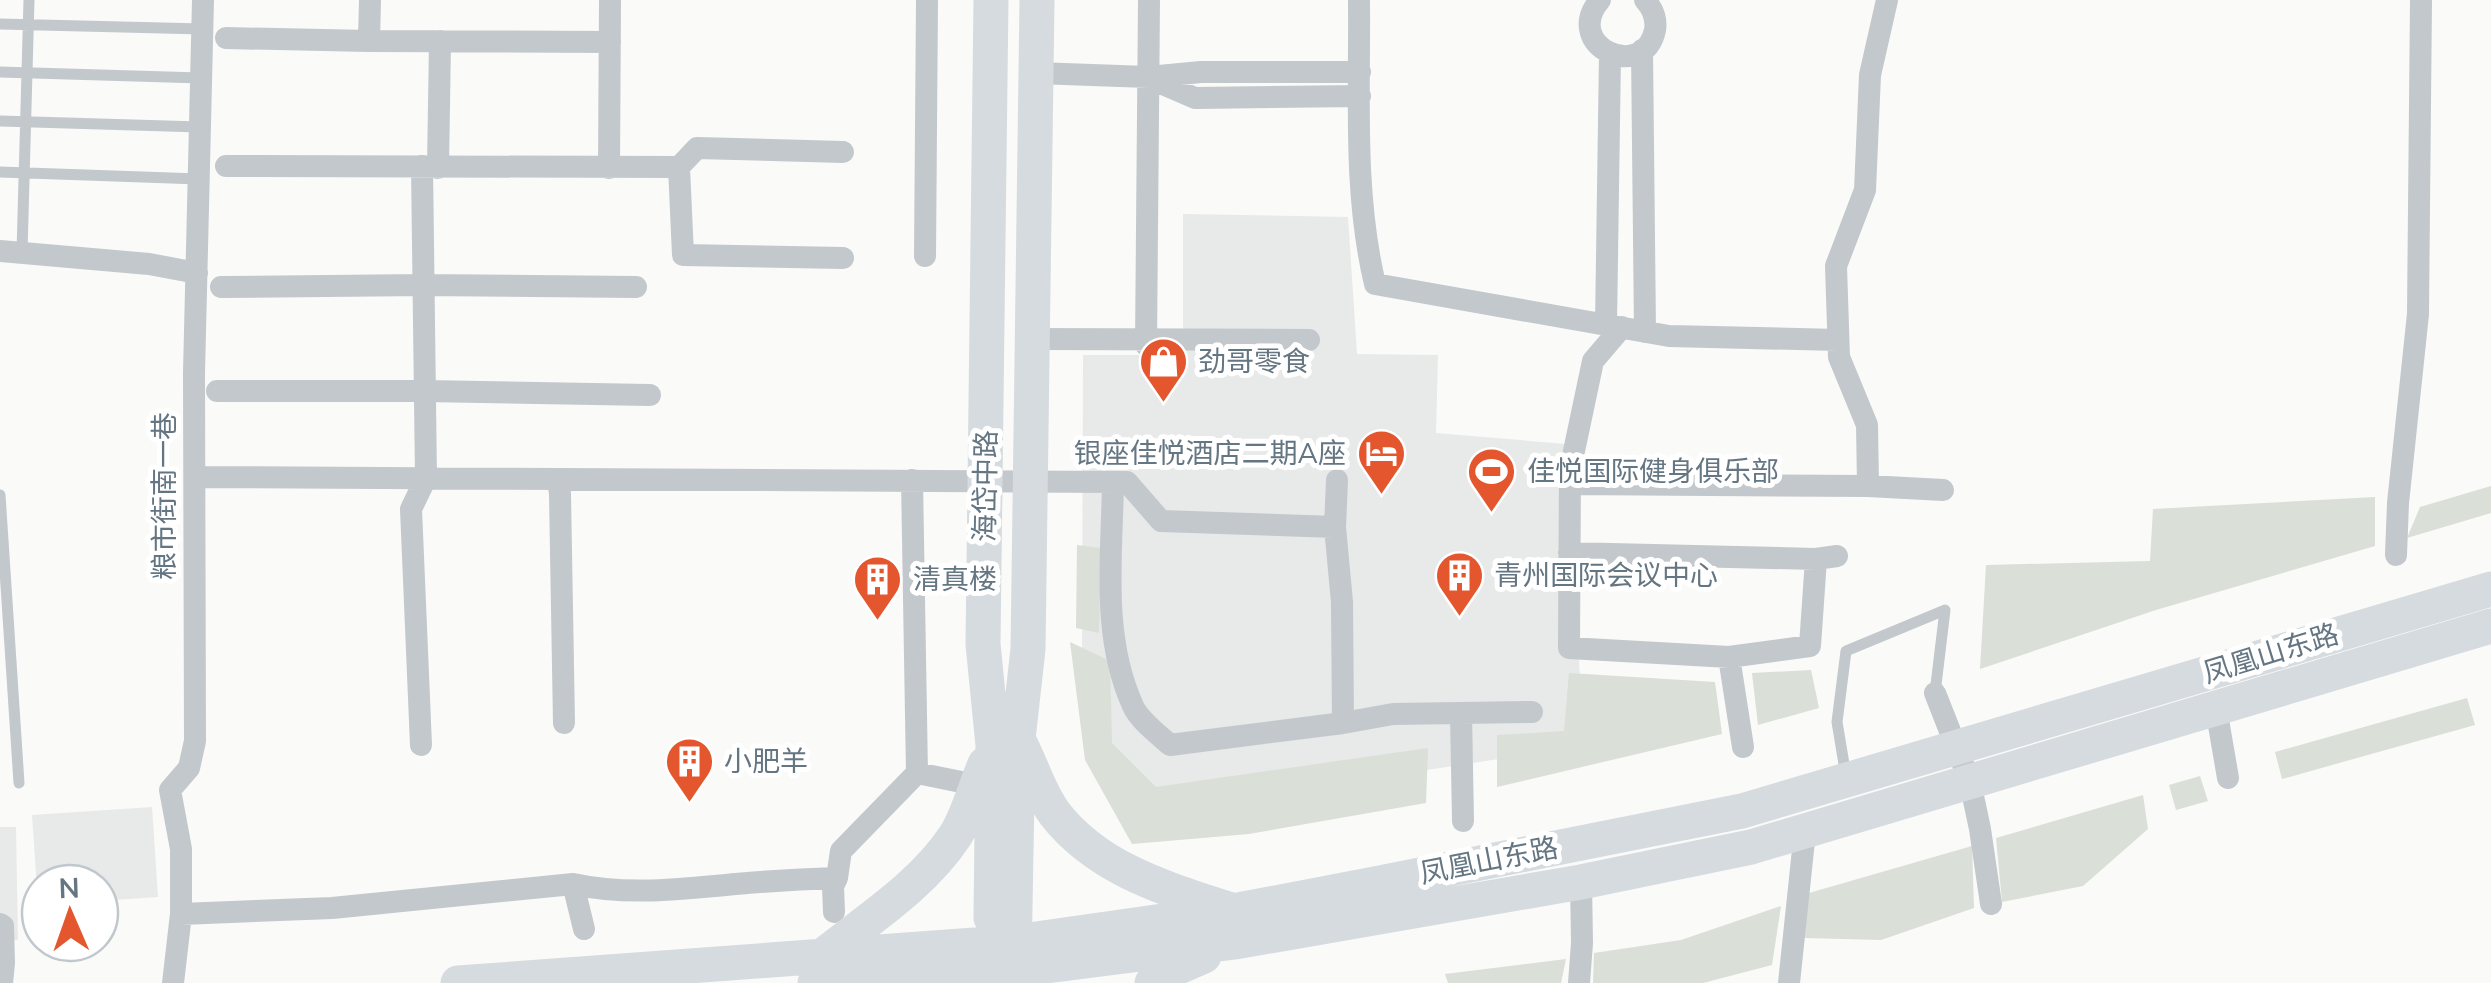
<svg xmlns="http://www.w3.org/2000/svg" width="2491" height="983" viewBox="0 0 2491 983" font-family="'Nunito Sans','Noto Sans SC',sans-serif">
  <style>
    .built { fill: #e8e9e9 }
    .green { fill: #dadfd7 }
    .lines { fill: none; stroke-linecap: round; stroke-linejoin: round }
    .lane { stroke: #c3c8cc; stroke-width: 11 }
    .street { stroke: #c3c8cc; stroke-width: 22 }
    .primary { stroke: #d6dbdf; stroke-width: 35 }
    .labels { text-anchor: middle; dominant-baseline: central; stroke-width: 10; stroke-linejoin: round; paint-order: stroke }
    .poi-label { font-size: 28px; fill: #657683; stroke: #fff; text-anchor: start }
    .street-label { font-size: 28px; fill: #657683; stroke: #fff }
  </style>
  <rect width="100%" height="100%" fill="#fafaf8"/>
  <!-- built -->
  <path class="built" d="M1183,214L1348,217L1357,354L1438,355L1436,433L1566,444L1584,746L1172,809L1104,759L1082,673L1083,355H1183Z
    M152,807L158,897L100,901V883H40V904H38L32,815Z
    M0,827H16L18,940H0Z"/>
  <!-- green -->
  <path class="green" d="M2491,486V513L2407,538L2420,507Z
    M2375,497V546L2156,610L1980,669L1986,565L2150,561L2153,509Z
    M1077,545L1101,548L1099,633L1076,628Z
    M1070,642L1110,661L1112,743L1156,787L1428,748L1426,803L1249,834L1132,844L1085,760Z
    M1811,670L1819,708L1758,725L1752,673Z
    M1569,673L1715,682L1722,734L1497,787V735L1564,731Z
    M2467,698L2475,725L2282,779L2275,752Z
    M2200,776L2208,801L2176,810L2169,785Z
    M2143,795L2148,829L2083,886L2002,902L1996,838Z
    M1972,846L1974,908L1881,940L1804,938L1809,893Z
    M1781,906L1772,965L1703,983H1593L1594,953L1681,940Z
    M1566,959L1561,983H1448L1445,974Z"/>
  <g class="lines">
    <!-- lane -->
    <path class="lane" d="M0,24L203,29
      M0,72L201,78
      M0,121L200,127
      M0,172L199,179
      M22,252L29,0
      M0,495L19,783
      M1846,776L1837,722L1846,651L1945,610L1935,693"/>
    <!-- street -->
    <path class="street" d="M1359,0C1360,94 1353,192 1375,284L1669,336L1838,340
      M1600,0C1561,46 1644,83 1655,30C1657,18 1653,9 1645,0
      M226,38L369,41L610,42
      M369,41L370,0
      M1642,50L1645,332
      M1036,73L1148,77L1201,72H1360
      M1151,79L1195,98L1360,96
      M226,166L679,167L697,148L843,152
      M679,167L683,255L843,258
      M438,168L440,41
      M609,168L610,0
      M0,251L149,264L197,273
      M925,256L927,0
      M221,287L423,285L636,287
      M1606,325L1610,54
      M1622,327L1593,361L1570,470L1569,648L1729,657L1810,646L1816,559
      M1033,339L1309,340
      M1146,345L1149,0
      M217,391H425L650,395
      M195,477L1127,482L1161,521L1335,527
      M558,479L560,494L564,723
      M1337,480L1335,527L1342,602L1343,723
      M1113,482C1112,556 1101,636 1133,706C1139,720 1158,734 1170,745L1343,723L1393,714L1532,712
      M1570,484L1868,486L1943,490
      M1868,486L1867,425L1839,357L1836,266L1865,190L1870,75L1887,0
      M1569,553L1816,559L1837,556
      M2396,555L2398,503L2418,314L2421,0
      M1729,657L1743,747
      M1935,693L1970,782L1980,829L1991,904
      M2216,708L2228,778
      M1461,713L1463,821
      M421,745L411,509L426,478L422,166
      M917,773L976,785
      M573,884L584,929
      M834,912L833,886L837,878
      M181,914L332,908L573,884C628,896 680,889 736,884C770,881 803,879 837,878L841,851L917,773L912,480
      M0,924L3,926L4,963L2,983
      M173,983L181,914V849L170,790L189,768L195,741L194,373L203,0
      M1579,983L1582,943L1581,882
      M1789,983L1805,831"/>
    <!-- primary -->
    <path class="primary" d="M991,0L983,644L993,745L991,918
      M1021,745C1032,767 1040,794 1055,814C1098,869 1164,888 1228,909
      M821,957C867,920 922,886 955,836C968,816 975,787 985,764
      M1014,963L1018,739L1028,649L1037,0
      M458,983L1015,942L1233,911L1380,883L1742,811L2491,589
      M815,983L1014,970L1235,942L1581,882L1751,847L2491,626
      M1152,983L1163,974L1204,956"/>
  </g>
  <!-- icons -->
  <defs>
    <symbol id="shop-pin" viewBox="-11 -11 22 30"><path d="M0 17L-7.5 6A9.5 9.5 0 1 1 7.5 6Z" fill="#e4572e" stroke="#fff"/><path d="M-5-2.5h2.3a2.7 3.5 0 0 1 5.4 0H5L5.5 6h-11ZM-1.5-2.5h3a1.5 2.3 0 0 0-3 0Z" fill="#fff"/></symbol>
    <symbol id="hotel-pin" viewBox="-11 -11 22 30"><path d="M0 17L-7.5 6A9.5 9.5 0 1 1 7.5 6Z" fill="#e4572e" stroke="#fff"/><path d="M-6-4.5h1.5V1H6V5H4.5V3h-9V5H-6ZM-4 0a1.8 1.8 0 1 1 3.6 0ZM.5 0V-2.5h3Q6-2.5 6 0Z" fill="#fff"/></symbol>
    <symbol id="stadium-pin" viewBox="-11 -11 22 30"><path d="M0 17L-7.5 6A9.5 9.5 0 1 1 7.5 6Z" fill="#e4572e" stroke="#fff"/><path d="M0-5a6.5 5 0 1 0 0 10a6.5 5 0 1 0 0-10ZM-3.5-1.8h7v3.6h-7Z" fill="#fff"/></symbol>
    <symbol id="building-pin" viewBox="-11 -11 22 30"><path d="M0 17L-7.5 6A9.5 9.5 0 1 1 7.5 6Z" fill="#e4572e" stroke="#fff"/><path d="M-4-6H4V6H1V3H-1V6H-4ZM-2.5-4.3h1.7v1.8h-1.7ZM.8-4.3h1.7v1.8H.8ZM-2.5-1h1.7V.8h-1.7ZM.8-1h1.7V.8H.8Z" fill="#fff"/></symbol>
  </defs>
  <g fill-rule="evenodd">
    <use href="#shop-pin" x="1136" y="334" width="55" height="75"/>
    <use href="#hotel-pin" x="1354" y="426" width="55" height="75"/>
    <use href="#stadium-pin" x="1464" y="444" width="55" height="75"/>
    <use href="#building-pin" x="1432" y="548" width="55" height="75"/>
    <use href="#building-pin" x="850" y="552" width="55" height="75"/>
    <use href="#building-pin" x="662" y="734" width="55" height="75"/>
  </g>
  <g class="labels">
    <!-- poi labels -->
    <g class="poi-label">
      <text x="1198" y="362">劲哥零食</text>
      <text x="1346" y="454" text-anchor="end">银座佳悦酒店二期A座</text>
      <text x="1527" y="472">佳悦国际健身俱乐部</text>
      <text x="1494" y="576">青州国际会议中心</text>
      <text x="913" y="580">清真楼</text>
      <text x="724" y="762">小肥羊</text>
    </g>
    <!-- street labels -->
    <g class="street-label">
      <text transform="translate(986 486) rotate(-89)">海岱中路</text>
      <text transform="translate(165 496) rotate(-90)">粮市街南一巷</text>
      <text transform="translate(2271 654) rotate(-17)">凤凰山东路</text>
      <text transform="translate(1489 861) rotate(-11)">凤凰山东路</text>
    </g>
  </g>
  <!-- north arrow -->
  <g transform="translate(70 913) rotate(358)"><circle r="48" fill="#ffffff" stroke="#c1c8cd" stroke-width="2.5"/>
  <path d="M0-8L18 38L0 25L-18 38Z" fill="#e4572e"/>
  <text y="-15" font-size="28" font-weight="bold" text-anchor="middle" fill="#657683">N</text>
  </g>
</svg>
